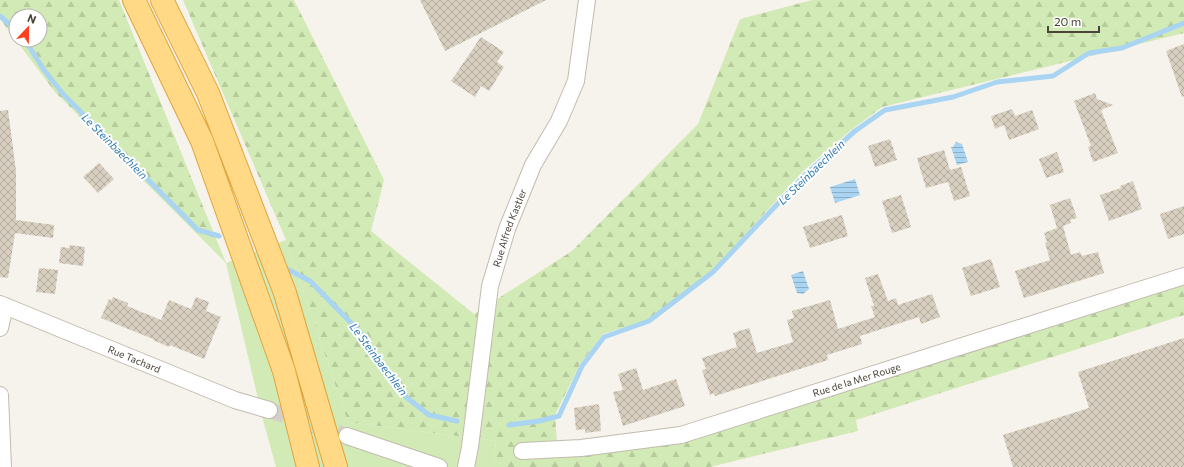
<svg xmlns="http://www.w3.org/2000/svg" width="1184" height="467" viewBox="0 0 1184 467" font-family="Commissioner,sans-serif">
  <style>
    .green { fill: #d2eab5 }
    .forest { fill: url(#forest-firs); fill-rule: evenodd }
    .water { fill: url(#water-rules) }
    .lines { fill: none; stroke-linecap: round; stroke-linejoin: round }
    .stream { stroke: #a9d4f2; stroke-width: 5 }
    .building { fill: url(#building-cross-hatch) }
    .minor-tunnel { stroke: #d4d0c8; stroke-width: 16; stroke-dasharray: 16 8; stroke-linecap: butt }
    .minor-casing { stroke: #c2bbae; stroke-width: 18 }
    .trunk-casing { stroke: #e0a43c; stroke-width: 24 }
    .minor { stroke: #fff; stroke-width: 16 }
    .trunk { stroke: #ffd985; stroke-width: 22 }
    .labels { text-anchor: middle; dominant-baseline: central; stroke-width: 4; stroke-linejoin: round; paint-order: stroke }
    .street-label { font-size: 10px; fill: #4b4439; stroke: #fff }
    .water-label { font-size: 11px; font-style: italic; fill: #2e7ab2; stroke: #fff }
  </style>
  <defs>
    <pattern id="forest-firs" width="22" height="20" patternUnits="userSpaceOnUse"><rect width="22" height="20" fill="#d2eab5"/><path d="M5 1l3.5 6h-7zM16 11l3.5 6h-7z" fill="#b6ca9c"/></pattern>
    <pattern id="water-rules" width="6" height="5" patternUnits="userSpaceOnUse"><rect width="6" height="5" fill="#a9d4f2"/><path d="M0 2.5h6" fill="none" stroke="#8caec5"/></pattern>
    <pattern id="building-cross-hatch" width="8" height="8" patternUnits="userSpaceOnUse"><rect width="8" height="8" fill="#d8cfc1"/><path d="M0 0l8 8M0 8l8-8" fill="none" stroke="#b1aa9e"/></pattern>
  </defs>
  <rect width="100%" height="100%" fill="#f6f3ec"/>
  <!-- green -->
  <path class="green" d="M286,240L348,422L496,441L493,467H276L263,420L226,263Z"/>
  <!-- forest -->
  <path class="forest" d="M0,0H119L226,263L55,92L0,19ZM16,16H40V40H16Z
    M183,0H294L384,180L371,231L474,314L572,251L698,124L740,19L812,0H1184V33L882,107L851,130L803,171L712,271L650,319L603,334L580,364L555,415L558,457L684,441L1184,284V315L856,420L858,431L710,467H493L496,441L348,422L286,240Z"/>
  <!-- water -->
  <path class="water" d="M956,142L962,144L968,162L957,165L951,147H953Z
    M855,179L860,195L835,203L830,187Z
    M803,271L809,289L803,294L797,293L791,275Z"/>
  <g class="lines">
    <!-- stream -->
    <path class="stream" d="M0,16L16,30
      M25,40L44,70L63,94L198,230L219,236
      M289,270L310,281L359,331L406,397L429,415L457,421
      M509,425L539,421L559,416L582,366L604,337L649,321L713,272L805,175L855,131L885,110L953,97L997,82L1053,76L1089,53L1122,48L1184,23"/>
  </g>
  <!-- building -->
  <path class="building" d="M420,0H546L445,51Z
    M481,37L504,52L497,62L504,67L489,91L481,86L475,97L451,81Z
    M1184,44V96L1182,97L1166,51Z
    M1095,93L1097,99L1113,105L1101,110L1118,153L1093,162L1088,147L1091,146L1074,101Z
    M1012,109L1015,116L1032,110L1039,129L1009,140L1004,125L995,129L991,116Z
    M8,110L16,171V220L54,225L53,238L15,233L8,278L0,277V111Z
    M890,139L897,160L875,167L868,146Z
    M944,150L950,170L961,167L970,196L954,201L948,182L926,188L917,158Z
    M1057,152L1064,172L1046,178L1039,159Z
    M99,163L114,179L98,193L83,177Z
    M1133,181L1142,209L1109,221L1100,195L1121,188L1120,186Z
    M901,195L911,227L892,233L882,201Z
    M1070,198L1077,218L1070,220L1071,223L1063,226L1071,255L1080,252L1082,256L1098,252L1104,273L1024,298L1015,271L1050,260L1045,243L1047,242L1044,233L1057,228L1050,205Z
    M1184,206V234L1168,239L1160,214Z
    M842,215L848,236L810,248L803,227Z
    M70,245L85,247L83,266L59,263L61,247L69,248Z
    M991,259L1000,287L971,296L962,268Z
    M39,268L58,270L55,294L36,292Z
    M878,274L888,301L896,298L898,305L932,294L940,317L921,324L919,317L860,336L862,344L827,355L828,360L715,396L714,393L710,395L702,370L706,369L702,358L737,347L733,333L749,328L757,353L793,342L787,320L794,318L792,311L830,300L838,329L875,317L871,306H874L865,278Z
    M113,297L128,303L127,306L161,320L169,300L191,309L196,297L209,302L206,311L221,317L204,359L170,345L169,347L153,340V339L101,318L109,299L112,300Z
    M1184,338V467H1013L1003,435L1089,408L1078,372Z
    M636,368L643,390L676,379L685,406L623,426L613,392L623,390L618,374Z
    M599,404L601,431L585,433V429L576,430L574,408Z"/>
  <g class="lines">
    <!-- minor-tunnel -->
    <path class="minor-tunnel" d="M269,410L347,436"/>
    <defs>
      <g id="minor">
        <path id="s1" d="M0,304L235,400L269,410"/>
        <path d="M0,328L5,306"/>
        <path d="M0,395L3,467"/>
        <path d="M347,436L439,467"/>
        <path id="s2" d="M522,451L581,448L681,435L1184,276"/>
        <path id="s3" d="M466,467L470,447L490,286L507,229L533,165L559,121L576,81L587,0"/>
      </g>
      <path id="trunk" d="M134,0L202,141L284,371L308,467
        M162,0L208,93L285,293L336,467"/>
    </defs>
    <!-- minor casing -->
    <use href="#minor" class="minor-casing"/>
    <!-- trunk casing -->
    <use href="#trunk" class="trunk-casing"/>
    <!-- minor -->
    <use href="#minor" class="minor"/>
    <!-- trunk -->
    <use href="#trunk" class="trunk"/>
  </g>
  <g class="labels">
    <!-- street labels -->
    <g class="street-label">
      <text stroke="none"><textPath href="#s3" startOffset="244">Rue Alfred Kastler</textPath></text>
      <text stroke="none"><textPath href="#s1" startOffset="145">Rue Tachard</textPath></text>
      <text stroke="none"><textPath href="#s2" startOffset="344">Rue de la Mer Rouge</textPath></text>
    </g>
    <!-- water labels -->
    <g class="water-label">
      <text transform="translate(115 146) rotate(45)">Le Steinbaechlein</text>
      <text transform="translate(811 172) rotate(-44)">Le Steinbaechlein</text>
      <text transform="translate(379 359) rotate(53)">Le Steinbaechlein</text>
    </g>
  </g>
  <!-- north arrow -->
  <g transform="translate(28 28) rotate(22)"><circle r="19" fill="#ffffff" stroke="#b7b4b0"/>
  <path d="M0-3L7 15L0 10L-7 15Z" fill="#fc3f1d"/>
  <text y="-6" font-size="11" font-weight="bold" text-anchor="middle" fill="#4b4439">N</text>
  </g>
  <!-- scale -->
  <path d="M1048 26v6h51v-6" fill="none" stroke="#4b4439" stroke-width="2"/>
  <text x="1054" y="26" font-size="12" fill="#4b4439" stroke="#ffffff" stroke-width="3" paint-order="stroke">20 m</text>
</svg>
